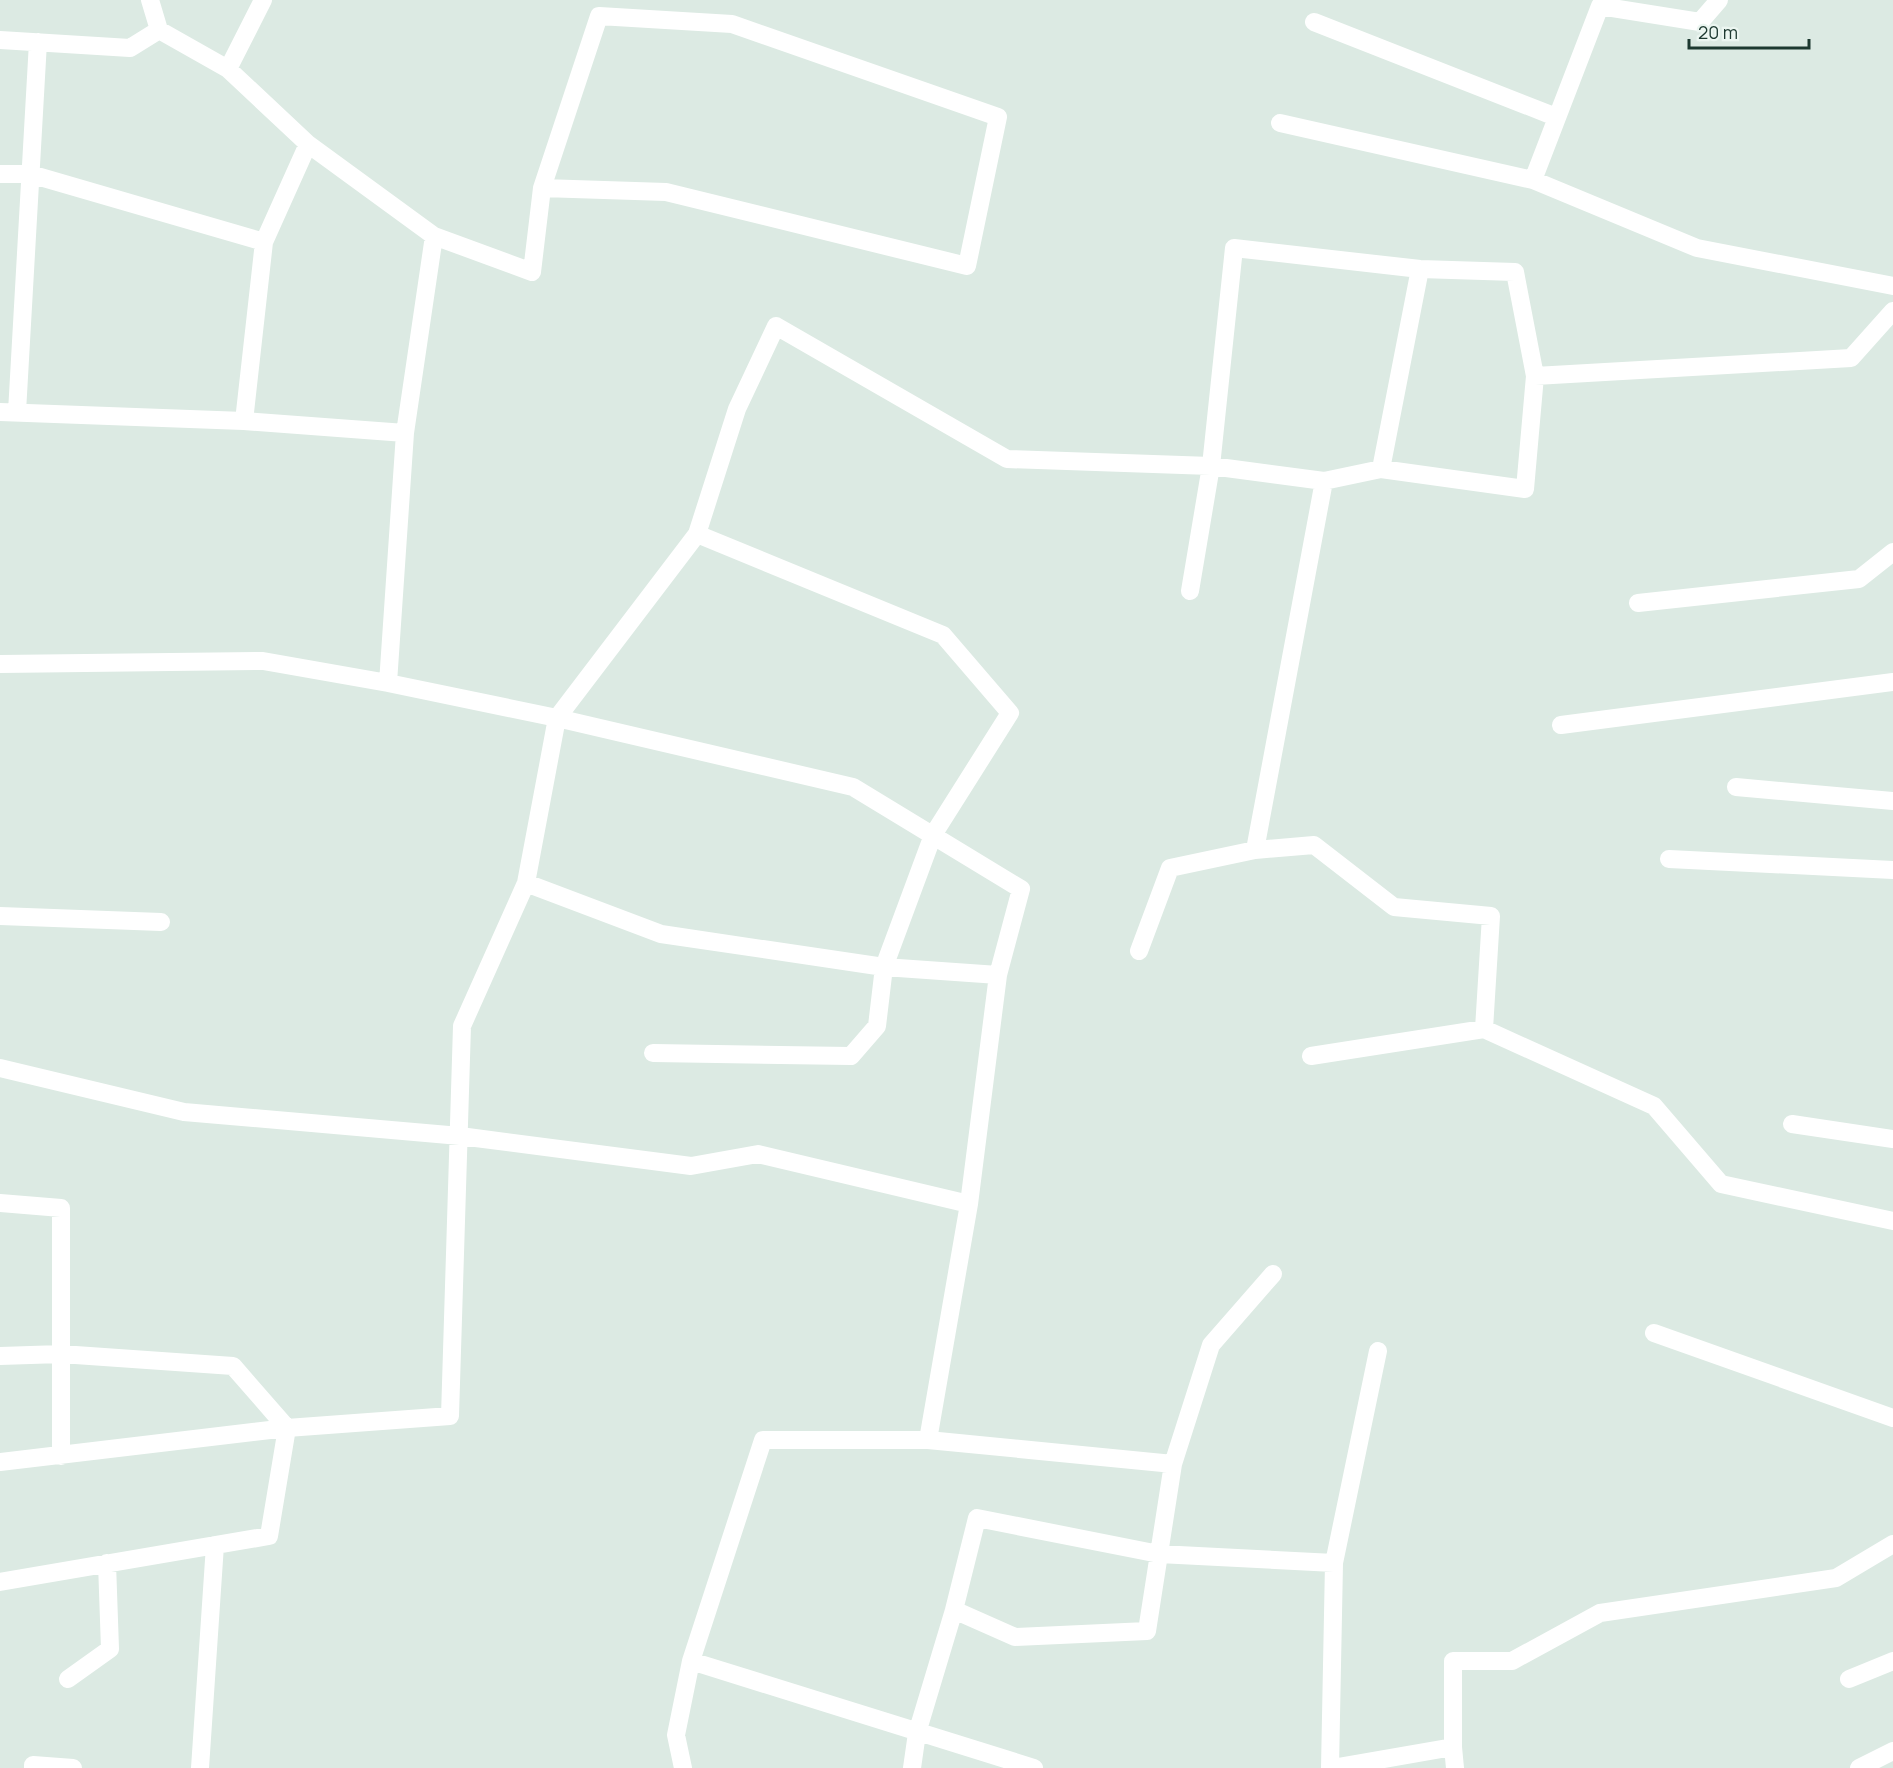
<svg xmlns="http://www.w3.org/2000/svg" width="1893" height="1768" viewBox="0 0 1893 1768" font-family="Manrope,sans-serif">
  <style>
    .lines { fill: none; stroke-linecap: round; stroke-linejoin: round }
    .minor { stroke: #fff; stroke-width: 18 }
  </style>
  <rect width="100%" height="100%" fill="#dceae3"/>
  <g class="lines">
    <!-- minor -->
    <path class="minor" d="M150,0L159,30L228,69L308,144L434,236L532,272L542,188L599,16L732,24L998,117L967,266L666,192L542,188
      M1314,22L1556,117
      M0,40L130,48L159,30
      M228,69L263,0
      M1280,123L1533,180L1697,248L1893,286
      M0,174H30L264,242
      M1533,180L1600,6L1700,22L1719,0
      M1535,376L1851,358L1893,311
      M0,412L244,421L405,433
      M17,412L38,42
      M244,421L264,242L308,144
      M1381,469L1420,269
      M1638,603L1859,579L1893,552
      M0,664L263,661L388,683L557,718L853,787L1021,889L998,975L969,1204L928,1440
      M388,683L405,433L434,236
      M1561,725L1893,682
      M1736,787L1893,801
      M1255,850L1324,481
      M1669,859L1893,870
      M526,883L661,934L884,967L998,975
      M0,916L161,922
      M1139,951L1170,868L1255,850L1314,845L1394,907L1491,916L1484,1029
      M653,1053L851,1056L877,1026L884,967L933,835L1010,713L943,635L697,534
      M1311,1056L1484,1029L1654,1106L1721,1184L1893,1221
      M0,1068L184,1112L460,1136L691,1166L758,1154L969,1204
      M1792,1124L1893,1139
      M0,1203L61,1208V1456
      M1654,1333L1893,1418
      M0,1356L61,1354L233,1366L287,1428
      M0,1462L287,1428L450,1416L462,1026L526,883L557,718L697,534L737,409L776,326L1007,459L1211,466L1324,481L1381,469L1525,489L1535,376L1515,272L1420,269L1234,248L1211,466L1190,591
      M0,1582L269,1536L287,1428
      M954,1610L1015,1637L1147,1631L1173,1464L1211,1345L1273,1274
      M691,1661L1034,1768
      M68,1679L110,1649L107,1563
      M1849,1679L1893,1661
      M33,1768V1765L73,1768
      M200,1768L215,1545
      M683,1768L676,1735L691,1661L763,1440H928L1173,1464
      M912,1768L917,1733L954,1610L977,1518L1159,1554L1334,1563
      M1330,1768L1334,1563L1378,1351
      M1332,1768L1453,1747
      M1455,1768L1453,1747V1661H1512L1600,1613L1836,1578L1893,1544
      M1859,1768L1893,1751"/>
  </g>
  <!-- scale -->
  <path d="M1689 39v9h120v-9" fill="none" stroke="#1d3930" stroke-width="3"/>
  <text x="1698" y="39" font-size="18" fill="#1d3930" stroke="#ecf6f1" stroke-width="4.5" paint-order="stroke">20 m</text>
</svg>
